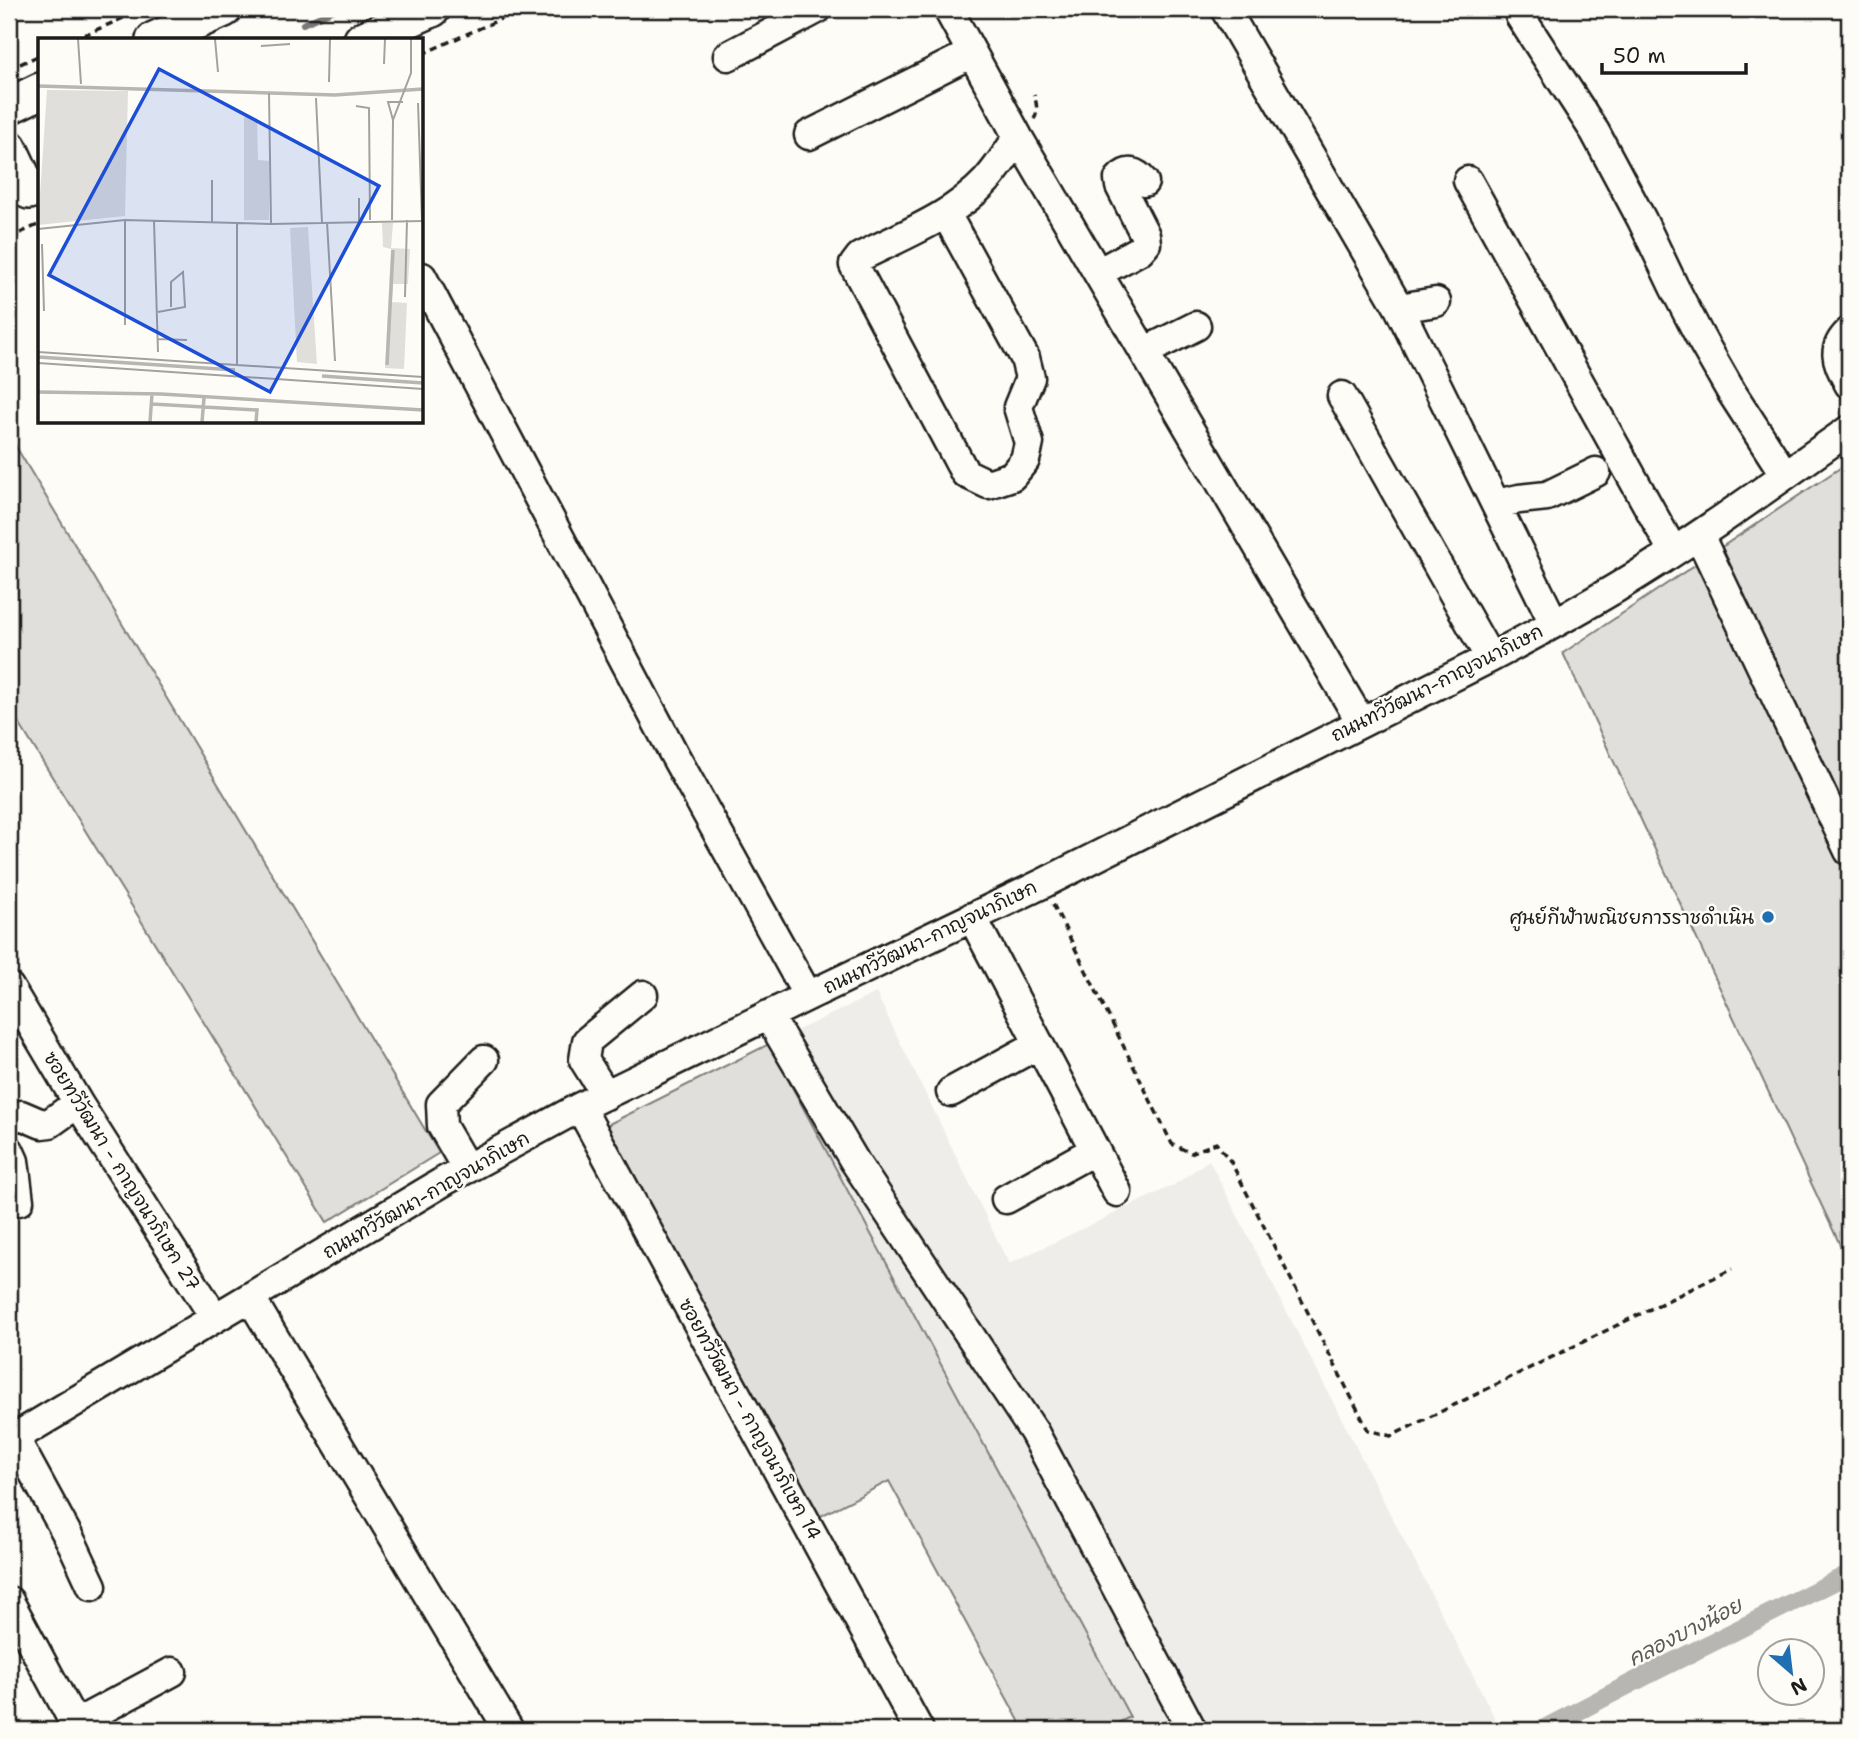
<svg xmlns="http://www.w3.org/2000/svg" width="1858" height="1739" viewBox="0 0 1858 1739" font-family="'Shantell Sans','Playpen Sans Thai',sans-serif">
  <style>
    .built { fill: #eeede9 }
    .green { fill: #e0dfdb; stroke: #7e7e7c; stroke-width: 2 }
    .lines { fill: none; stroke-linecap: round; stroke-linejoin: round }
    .stream { stroke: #797876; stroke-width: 6 }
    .canal { stroke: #b7b6b2; stroke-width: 19 }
    .minor-casing { stroke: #1c1c1c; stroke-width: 33 }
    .major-casing { stroke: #1c1c1c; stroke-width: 40 }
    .path { stroke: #1c1c1c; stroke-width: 3.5; stroke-dasharray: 7 5; stroke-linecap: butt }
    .minor { stroke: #fdfcf7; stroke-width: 28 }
    .major { stroke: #fdfcf7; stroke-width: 35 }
    .poi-dot { fill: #1f6fb2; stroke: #fdfcf7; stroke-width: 2.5 }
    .labels { text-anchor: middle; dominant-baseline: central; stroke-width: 5; stroke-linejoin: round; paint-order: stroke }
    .street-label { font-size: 19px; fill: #1c1c1c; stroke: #fdfcf7 }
    .poi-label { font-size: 19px; fill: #1c1c1c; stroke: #fdfcf7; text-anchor: end }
    .water-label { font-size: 21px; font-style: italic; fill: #5a5a58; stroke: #fdfcf7 }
    .inset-river { fill: none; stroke: #b7b6b2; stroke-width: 3.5 }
    .inset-road { fill: none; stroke: #a3a29f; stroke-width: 2 }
    .view { fill: #1d4ed8; fill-opacity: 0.15; stroke: #1d4ed8; stroke-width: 3.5 }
    .inset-edge { fill: none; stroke: #1c1c1c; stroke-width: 3.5 }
  </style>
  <rect width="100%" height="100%" fill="#fdfcf7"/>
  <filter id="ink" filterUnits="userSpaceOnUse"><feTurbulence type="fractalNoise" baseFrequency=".0143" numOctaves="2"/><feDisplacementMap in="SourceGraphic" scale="14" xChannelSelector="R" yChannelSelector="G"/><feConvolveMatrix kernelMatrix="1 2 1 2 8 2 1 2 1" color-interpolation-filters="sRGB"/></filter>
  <g filter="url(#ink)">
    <!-- built -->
    <path class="built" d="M876,993L1009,1264L1174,1185L1209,1160L1501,1730H1119L1116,1724L1129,1717L769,1044Z"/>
    <!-- green -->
    <path class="green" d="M9,435L439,1153L327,1222L9,707Z
      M1849,462V1264L1563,653Z
      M769,1044L1130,1717L1116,1724L1098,1730H1024L889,1481L817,1518L605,1126Z"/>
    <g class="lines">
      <!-- stream -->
      <path class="stream" d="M303,24L336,9"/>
      <!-- canal -->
      <path class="canal" d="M1542,1730L1647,1675L1849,1574"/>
      <defs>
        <path id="minor" d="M948,9L1018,137L1361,722
          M1225,9L1399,308L1554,623
          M1518,9L1520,16L1595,132L1642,220L1674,287L1700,337L1732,393L1785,475
          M728,56L817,9
          M809,135L972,53
          M1468,181L1673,551
          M946,214L1025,358L1030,378L1018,407L1029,443L1025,460L1012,476L988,484L965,473L854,265L860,257C903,235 952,217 986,181C998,168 1008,152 1018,137
          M1098,273L1140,250L1146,243L1145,235L1120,186L1119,179C1128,169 1136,172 1144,182
          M422,277L675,756L808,996
          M1399,308L1436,302
          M1849,332C1829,351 1839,363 1849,384
          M1144,352L1196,326
          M1342,396L1490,658
          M1496,504L1519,499L1547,496L1596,472
          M1699,535L1849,851
          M972,917L1117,1192
          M9,987L78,1103L215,1318
          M768,1015L855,1162L1034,1432L1192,1730
          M951,1092L1039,1044
          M606,1095L584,1060L587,1041L643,995
          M580,1107L919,1730
          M9,1119L21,1115L42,1124L50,1123L78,1103
          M9,1150L14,1161L19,1201
          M467,1169L442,1126L441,1104L484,1060
          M1006,1199L1095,1150
          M250,1297L509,1730
          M14,1437L73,1545L92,1586
          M9,1441L446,1180L580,1107L808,996L1042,884L1490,658C1532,636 1574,613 1616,588C1696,540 1772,484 1849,430
          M9,1601L78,1730
          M75,1724L172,1672"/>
        <path id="major" d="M154,40L224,9
          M362,40L432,9
          M9,106L40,91
          M9,148L29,191"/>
      </defs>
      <!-- minor casing -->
      <use href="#minor" class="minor-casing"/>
      <!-- major casing -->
      <use href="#major" class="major-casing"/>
      <!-- path -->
      <path class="path" d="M73,40L144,9
        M422,54L523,9
        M9,69L40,55
        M1034,119C1039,112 1036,102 1034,94
        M9,238L40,224
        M1053,904L1172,1144L1191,1153L1216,1143L1231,1162L1368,1430L1391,1436L1732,1269"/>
      <!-- minor -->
      <use href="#minor" class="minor"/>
      <!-- major -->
      <use href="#major" class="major"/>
    </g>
  </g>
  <!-- markers -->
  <circle class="poi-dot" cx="1768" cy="917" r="7"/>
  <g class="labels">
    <!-- street labels -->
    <g class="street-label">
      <text transform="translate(1437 683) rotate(-27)">ถนนทวีวัฒนา-กาญจนาภิเษก</text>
      <text transform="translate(930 937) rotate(-26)">ถนนทวีวัฒนา-กาญจนาภิเษก</text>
      <text transform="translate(122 1171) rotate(58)">ซอยทวีวัฒนา - กาญจนาภิเษก 27</text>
      <text transform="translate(426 1195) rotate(-30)">ถนนทวีวัฒนา-กาญจนาภิเษก</text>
      <text transform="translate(750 1419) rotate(61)">ซอยทวีวัฒนา - กาญจนาภิเษก 14</text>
    </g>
    <!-- poi labels -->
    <g class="poi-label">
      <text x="1754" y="917">ศูนย์กีฬาพณิชยการราชดำเนิน</text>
    </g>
    <!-- water labels -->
    <g class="water-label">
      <text transform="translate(1685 1632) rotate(-27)">คลองบางน้อย</text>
    </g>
  </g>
  <!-- overview -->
  <g transform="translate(38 38)">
    <rect width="385" height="385" fill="#fdfcf7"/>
    <path d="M9,52L90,53L87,178L0,187ZM206,79L219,80L220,122L231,123V182H206ZM344,185H355L353,210L372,211L370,246H355L354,264L369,265L366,331L347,330L353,211L345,209ZM270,189L275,267L279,326L259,324L252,190Z" fill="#e0dfdb"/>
    <path class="inset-river" d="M0,48L297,57L385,51M0,319L197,332M349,327L355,212M284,338L385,345M0,354L123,356L385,372M114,366L219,372L218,384M112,384L114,356M164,384L166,360"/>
    <path class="inset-road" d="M40,1L43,46M177,1L180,34M223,8L252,6M346,26L347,1M291,44L292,1M231,55L233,186M278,60L284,185M380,65L384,183M318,68L331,70L332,182M355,82L350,64H365M87,182V287M354,182L355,82L373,35V1M116,183L120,314M321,183V160M174,184V142M289,184L297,323M199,185V327M0,191L87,182L233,186L385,183M4,206L6,273M367,259L369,182M120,274L147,269L145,234L133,244V269M120,301L149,302M0,314L385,339M0,325L385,351"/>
    <path class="view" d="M121,31L341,148L232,354L11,237Z"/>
    <rect width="385" height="385" class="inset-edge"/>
  </g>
  <!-- margin -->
  <rect width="1858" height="1739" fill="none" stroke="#fdfcf7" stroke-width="35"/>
  <rect x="18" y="18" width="1823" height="1704" fill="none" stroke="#1c1c1c" stroke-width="2.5" filter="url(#ink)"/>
  <!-- north arrow -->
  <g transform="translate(1791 1672) rotate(152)"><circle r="33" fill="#fdfcf7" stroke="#a3a29f" stroke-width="2"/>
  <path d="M0-5L12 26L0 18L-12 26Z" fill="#1f6fb2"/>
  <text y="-10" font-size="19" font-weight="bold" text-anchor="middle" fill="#1c1c1c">N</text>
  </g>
  <!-- scale -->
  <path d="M1602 63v10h144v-10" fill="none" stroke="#1c1c1c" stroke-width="3.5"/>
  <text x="1613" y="63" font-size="21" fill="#1c1c1c" stroke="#fdfcf7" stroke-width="5" paint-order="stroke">50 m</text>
</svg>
